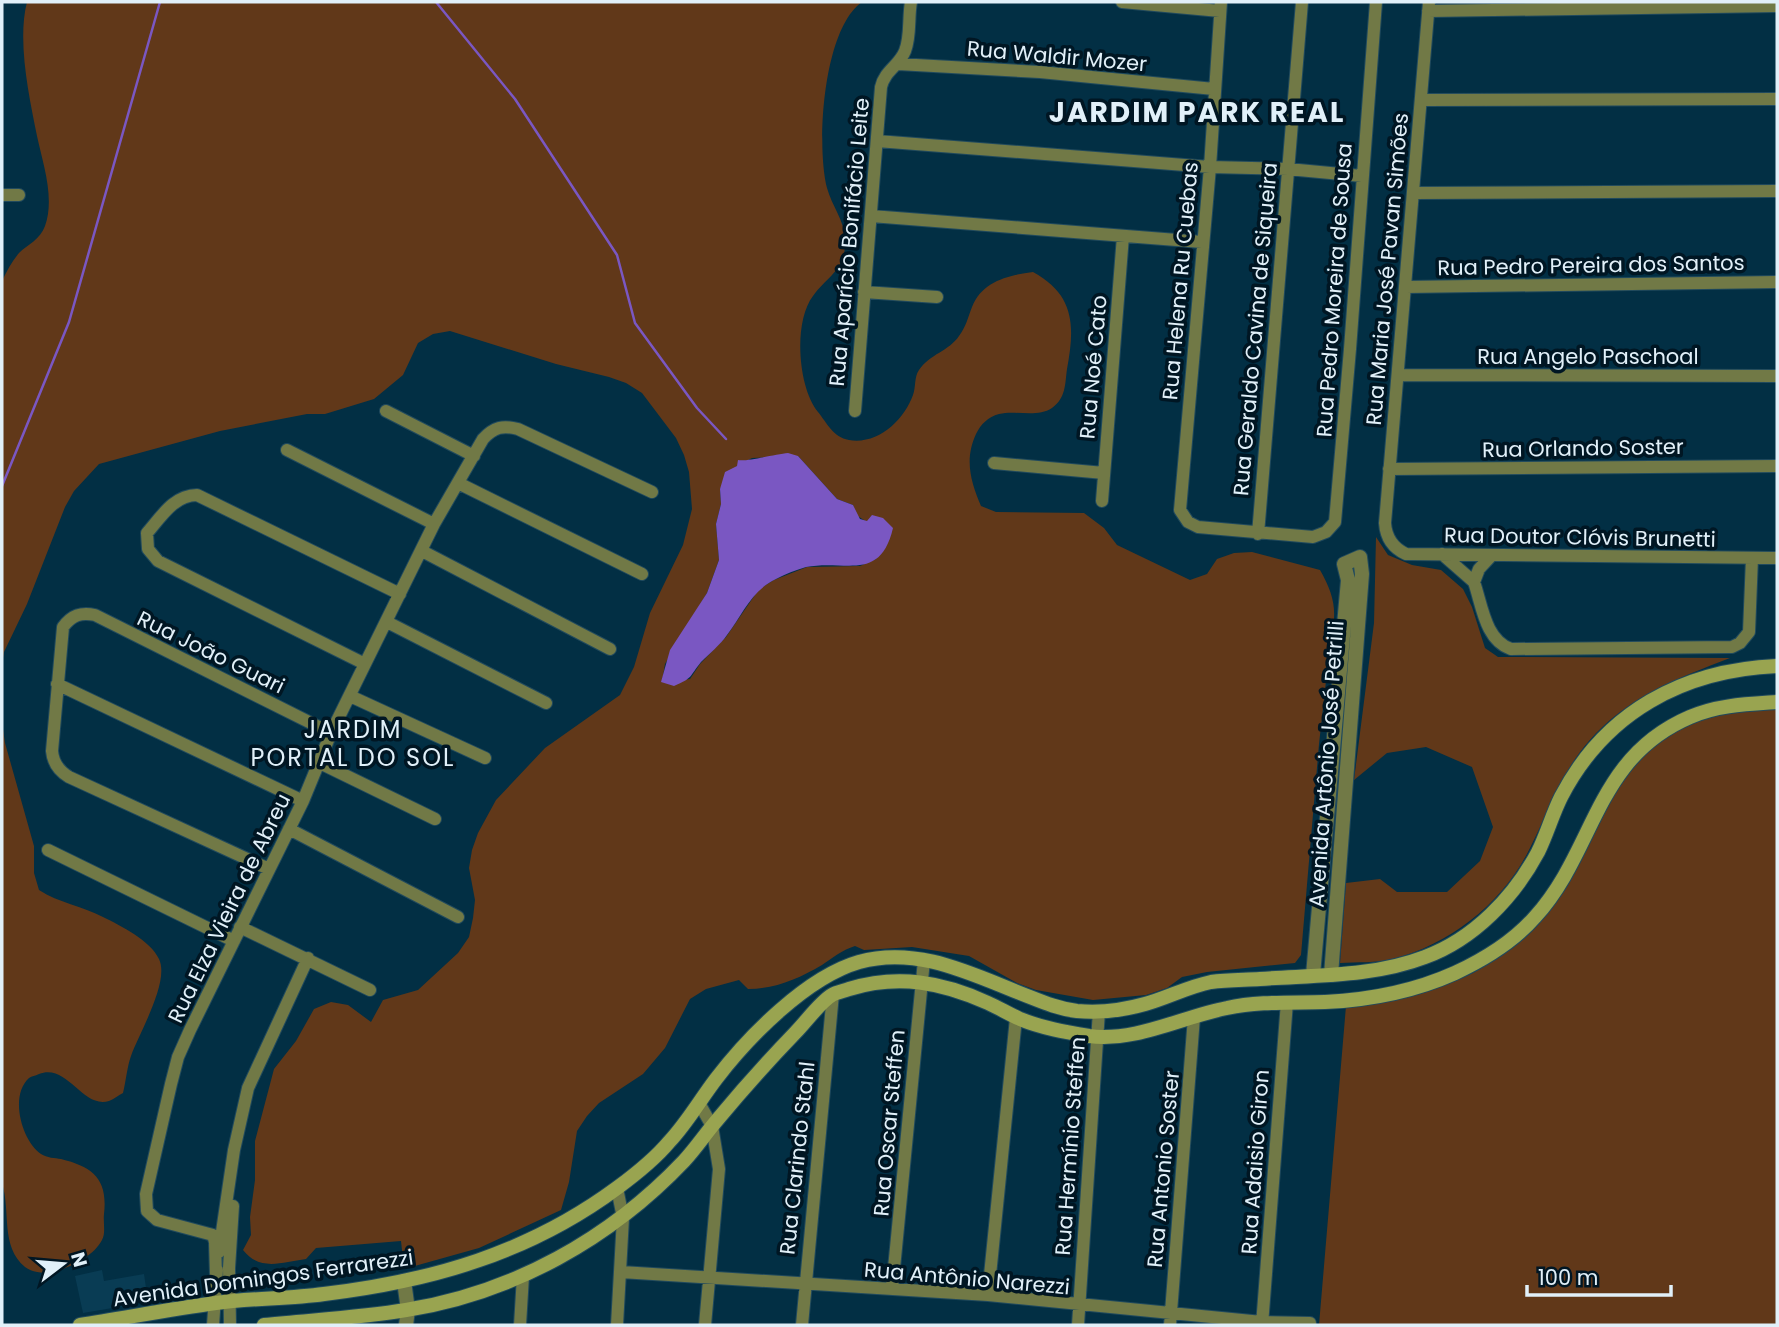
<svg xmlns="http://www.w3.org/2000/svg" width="1779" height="1327" viewBox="0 0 1779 1327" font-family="Poppins,sans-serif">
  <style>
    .built { fill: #093c54 }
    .green { fill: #613819; fill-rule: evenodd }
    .water { fill: #7a57c2 }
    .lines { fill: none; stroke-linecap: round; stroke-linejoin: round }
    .stream { stroke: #7a57c2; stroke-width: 2.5 }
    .minor-casing { stroke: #214a5d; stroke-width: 14 }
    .tertiary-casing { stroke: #214a5d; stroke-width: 16 }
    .secondary-casing { stroke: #214a5d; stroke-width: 16 }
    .minor { stroke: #717946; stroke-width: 12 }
    .tertiary { stroke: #717946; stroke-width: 14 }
    .secondary { stroke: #99a450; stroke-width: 14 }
    .labels { text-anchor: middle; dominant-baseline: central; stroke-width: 7; stroke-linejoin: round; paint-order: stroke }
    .street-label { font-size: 21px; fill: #e1f0f9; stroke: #001623 }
    .quarter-label { font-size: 24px; letter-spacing: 2px; fill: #e1f0f9; stroke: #001623 }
    .district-label { font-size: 28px; font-weight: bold; letter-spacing: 2px; fill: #e1f0f9; stroke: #001623 }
  </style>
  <rect width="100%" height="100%" fill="#022f44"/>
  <!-- built -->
  <path class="built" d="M102,1270L104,1281L144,1274L148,1302L83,1313L75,1276Z"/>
  <!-- green -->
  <path class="green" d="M27,2H862C823,29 816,145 827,188C832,206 844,220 845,238C847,270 828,275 813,296C793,322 798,388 818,412C827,423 833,437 849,440C878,445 904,420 913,395C916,387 914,377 919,370C930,354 949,351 959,336C966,327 968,317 972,307C982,281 1009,275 1033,272C1075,295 1075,326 1067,369C1065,384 1066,398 1052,408C1037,418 1016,410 999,414C988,417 981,424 976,434C964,460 971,482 981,506L996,512L1084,513L1104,528L1117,545L1190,580L1207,574L1217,559L1234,553L1252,552L1320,570C1333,593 1338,610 1331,636L1319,744L1301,955L1295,963L1207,972L1182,977L1167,988L1146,995L1093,1000L1036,990L1017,983L969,956L912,947L864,950L855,946C842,950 834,957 822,965C798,979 775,989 748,989L739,980L706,989L690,999L665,1048L643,1074L599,1103L587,1116L577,1131L569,1182L561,1210L479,1248L404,1269L401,1241L316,1248L306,1259C282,1262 260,1272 243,1250L251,1235L250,1217L255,1180V1141L274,1069L296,1041L314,1009L331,1002L348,1005L371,1022L383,1000L418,990L458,953L469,937L473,918L475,900L469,868L472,850L478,833L496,800L545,748L620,695L634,667L650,613L683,545L692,509L689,472L684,455L676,438L642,393L626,383L609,377L556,364L450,331L433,334L418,343L403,375L374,399L325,414H307L220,431L99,464L74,491L65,507L27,604L4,652L2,664V281C7,271 12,261 19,253C28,244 40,240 45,226C55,198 43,164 37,136C29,96 17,41 27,2ZM798,456L837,499L853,505L856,515L867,522L876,559L860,566L807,567L774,580L759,589L726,637L700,664L690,679L662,682L665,664L707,593L719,560L716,524L721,504L720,489L737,466L752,458Z
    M1376,537L1388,555L1412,565L1441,570L1463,589L1472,607L1485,648L1498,657L1730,658C1678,678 1626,698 1589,741C1561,773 1549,811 1530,848C1504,902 1451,944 1393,959C1376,963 1357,962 1340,963L1346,883L1380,879L1397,892H1447L1480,861L1493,827L1472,767L1426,747L1387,753L1354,780L1374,623Z
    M1751,708L1777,709V1325H1319L1346,1006L1412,996L1473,973L1507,951L1539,923L1579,865L1602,814L1634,763L1680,726L1714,714Z
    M2,723L5,743L34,846V873L39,890C59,903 82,906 103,917C121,926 150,940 159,959C170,982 139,1033 131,1056C127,1067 126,1081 123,1093C119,1095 114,1099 109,1101C82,1109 68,1063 39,1074C35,1076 32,1076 29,1078C9,1096 22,1141 41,1154C47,1158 55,1158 61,1159C93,1167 108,1179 104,1214C103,1222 106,1233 102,1240C95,1254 75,1265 60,1270C48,1274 35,1274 25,1267C0,1246 11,1212 2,1183Z"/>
  <!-- water -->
  <path class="water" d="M788,453L798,456L837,499L853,505L860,519L867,521L872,515L883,518L893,528C880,583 845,559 806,567C796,570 785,574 776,579C751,591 743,614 727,635C720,645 710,653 701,662C689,677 693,678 674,686L661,682L670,650L707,593L719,560L716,524L721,504L720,489L725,472L737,466L738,460C746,462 776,454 788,453Z"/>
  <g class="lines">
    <!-- stream -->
    <path class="stream" d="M436,2L515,99L617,255L635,323L697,408L726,439
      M2,486L69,322L160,2"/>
    <defs>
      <path id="minor" d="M1122,2L1220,11
        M1221,2L1210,167L1180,510L1188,522L1198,527L1313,537L1326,532L1335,522L1350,349L1376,2
        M1429,2L1385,523C1386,538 1393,548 1406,554L1777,558
        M1428,11L1777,6
        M898,64L1040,72L1214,89
        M1421,100L1777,99
        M877,141L1210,167L1288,169L1362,176
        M1413,193L1777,191
        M2,195H19
        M871,216L1202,242
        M1405,287L1777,282
        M864,292L937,297
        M1398,375L1777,376
        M386,411L474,456
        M855,411L881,87C885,70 899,66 905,51C911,36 908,18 911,2
        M287,450L434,524
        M994,463L1104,473
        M1389,469L1777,466
        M458,483L642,574
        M1102,501L1123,236
        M1258,534L1302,2
        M422,551L610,649
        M1442,554L1474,582L1479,569L1492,555
        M1474,582C1482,605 1485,640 1511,649L1732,647L1740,643L1749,632L1752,558
        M387,622L546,703
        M365,664L158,561L148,549L147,533C161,517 174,495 197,495L400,594
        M57,684L303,801
        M350,696L485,758
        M320,763L435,819
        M289,829L458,917
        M48,850L234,941
        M269,869L69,777C59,771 53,763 52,751L63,627C72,615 81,612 95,615L331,733
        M240,927L370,990
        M699,1103L712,1126L719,1169L705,1325
        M219,1252L234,1150L248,1088L308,958
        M621,1272L988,1295L1262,1322L1310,1323
        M216,1276L215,1242L213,1235L157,1220L147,1211L146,1194L171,1084L178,1057L190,1030L303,801L331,733L434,524L483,439C494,427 503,425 518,429L652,492
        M892,1289L924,960
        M988,1295L1016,1018
        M213,1325L217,1270
        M230,1325L229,1268L233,1206
        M520,1325L523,1276
        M617,1325L623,1218L617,1188
        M802,1325L833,994
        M1078,1325L1099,1011
        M1170,1325L1194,1017
        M1262,1325L1287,1002"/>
      <path id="tertiary" d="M1313,975L1348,580L1344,564L1360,557L1362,574L1331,975
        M404,1281L408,1310L406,1325"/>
      <path id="secondary" d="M80,1325C125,1318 171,1309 216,1303C252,1298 288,1299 324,1294C432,1281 529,1253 617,1188C636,1174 654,1160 669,1142C687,1123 700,1100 716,1079C749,1036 807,977 859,962C919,945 975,976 1030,997C1045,1003 1060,1009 1077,1011C1099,1013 1124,1010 1145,1004C1167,998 1187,987 1211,982C1227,980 1244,980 1260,979C1315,975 1373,977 1425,957C1474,939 1514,897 1538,852C1547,834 1552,815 1561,797C1605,712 1683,670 1777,666
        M264,1325C311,1320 359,1318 406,1310C513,1293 610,1239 684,1161C696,1148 706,1133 718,1119C743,1089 768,1061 795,1033C806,1022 820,1002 832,995C837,992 844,991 849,989C898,974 942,982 988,1003C999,1008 1009,1014 1020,1019C1042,1028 1065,1032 1089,1036C1137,1042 1181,1017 1227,1008C1259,1001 1293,1003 1325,1002C1369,1000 1415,991 1455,973C1483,960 1514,941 1535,917C1596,850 1594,758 1690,717C1717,705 1748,704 1777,702"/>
    </defs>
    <!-- minor casing -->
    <use href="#minor" class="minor-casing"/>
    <!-- tertiary casing -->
    <use href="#tertiary" class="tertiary-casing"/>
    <!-- secondary casing -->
    <use href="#secondary" class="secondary-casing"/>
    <!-- minor -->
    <use href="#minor" class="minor"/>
    <!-- tertiary -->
    <use href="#tertiary" class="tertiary"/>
    <!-- secondary -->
    <use href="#secondary" class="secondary"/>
  </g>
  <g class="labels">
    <!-- street labels -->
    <g class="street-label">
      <text transform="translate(1057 56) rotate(5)">Rua Waldir Mozer</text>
      <text transform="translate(849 242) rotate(-85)">Rua Aparício Bonifácio Leite</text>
      <text transform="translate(1591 265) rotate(-1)">Rua Pedro Pereira dos Santos</text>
      <text transform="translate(1387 269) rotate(-85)">Rua Maria José Pavan Simões</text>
      <text transform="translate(1180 281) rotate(-85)">Rua Helena Ru Cuebas</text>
      <text transform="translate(1334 290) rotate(-86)">Rua Pedro Moreira de Sousa</text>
      <text transform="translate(1255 329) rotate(-85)">Rua Geraldo Cavina de Siqueira</text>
      <text x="1588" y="356">Rua Angelo Paschoal</text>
      <text transform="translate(1093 367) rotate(-85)">Rua Noé Cato</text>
      <text transform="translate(1583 448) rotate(-1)">Rua Orlando Soster</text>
      <text transform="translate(1580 537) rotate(1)">Rua Doutor Clóvis Brunetti</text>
      <text transform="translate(211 652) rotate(26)">Rua João Guari</text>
      <text transform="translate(1326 764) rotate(-86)">Avenida Artônio José Petrilli</text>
      <text transform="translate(229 908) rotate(-64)">Rua Elza Vieira de Abreu</text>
      <text transform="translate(889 1123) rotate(-85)">Rua Oscar Steffen</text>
      <text transform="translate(1070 1146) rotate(-86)">Rua Hermínio Steffen</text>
      <text transform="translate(797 1158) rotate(-84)">Rua Clarindo Stahl</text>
      <text transform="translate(1255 1162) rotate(-86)">Rua Adaisio Giron</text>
      <text transform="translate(1163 1169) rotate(-85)">Rua Antonio Soster</text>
      <text transform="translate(263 1278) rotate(-8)">Avenida Domingos Ferrarezzi</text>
      <text transform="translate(967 1278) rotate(5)">Rua Antônio Narezzi</text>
    </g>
    <!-- quarter labels -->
    <g class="quarter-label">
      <text x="353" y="729">JARDIM<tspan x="353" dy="28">PORTAL DO SOL</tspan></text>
    </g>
    <!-- district labels -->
    <g class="district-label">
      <text x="1197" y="112">JARDIM PARK REAL</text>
    </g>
  </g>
  <!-- border -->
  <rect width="1779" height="1327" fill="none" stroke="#e1f0f9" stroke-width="7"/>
  <!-- north arrow -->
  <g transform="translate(63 1264) rotate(74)" stroke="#001623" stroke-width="5" paint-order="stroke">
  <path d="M0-5L12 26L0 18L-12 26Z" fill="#e1f0f9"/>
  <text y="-10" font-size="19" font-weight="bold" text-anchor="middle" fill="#e1f0f9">N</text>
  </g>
  <!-- scale -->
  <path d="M1527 1285v10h144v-10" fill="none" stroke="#e1f0f9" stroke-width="3.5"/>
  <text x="1538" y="1285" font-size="21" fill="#e1f0f9" stroke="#001623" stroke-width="5" paint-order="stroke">100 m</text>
</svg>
